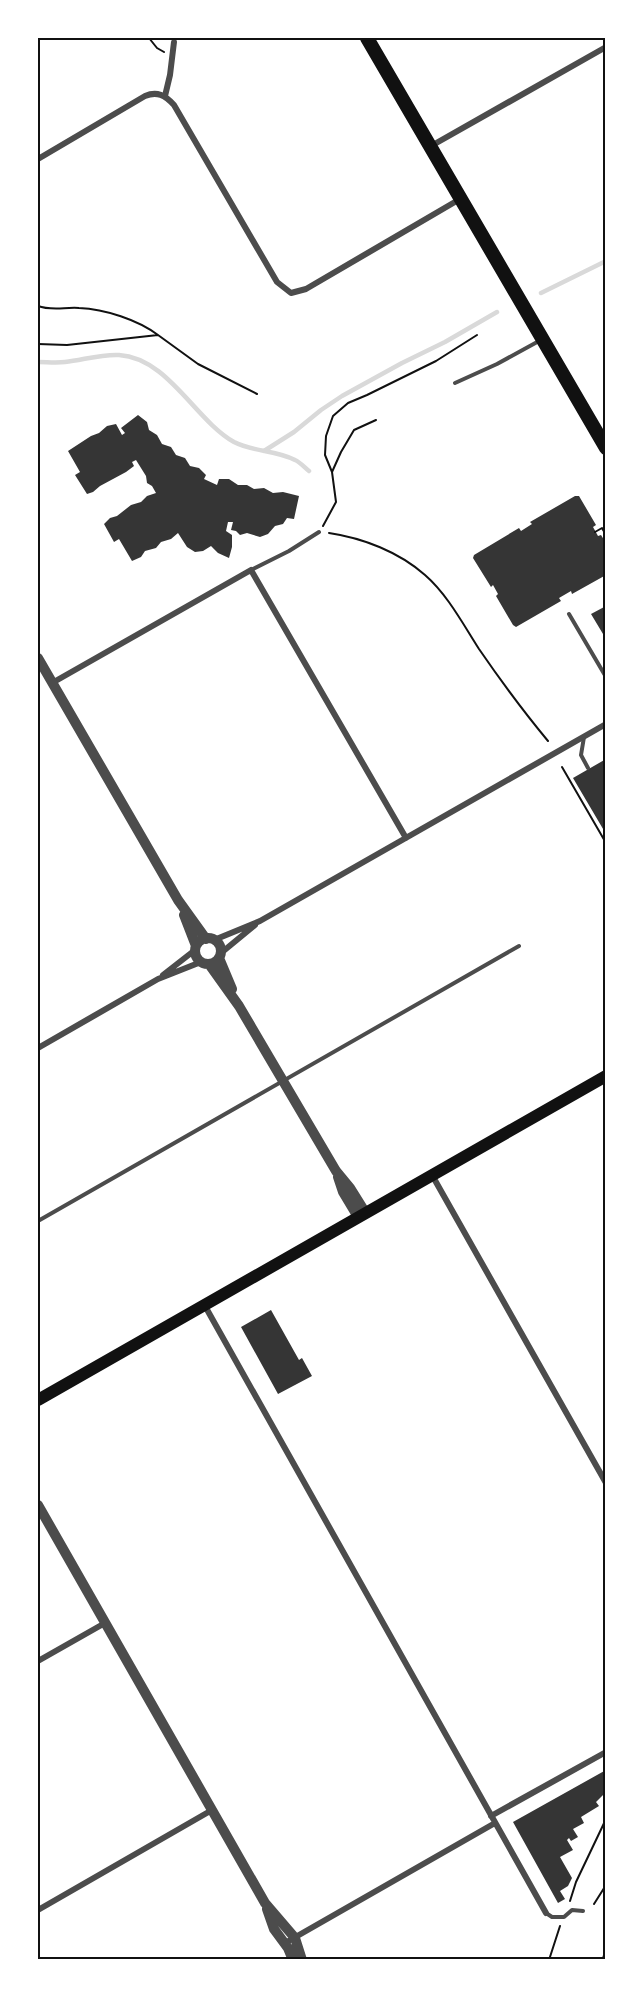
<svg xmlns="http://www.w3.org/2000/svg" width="643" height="1997" viewBox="0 0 643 1997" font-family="Quicksand,sans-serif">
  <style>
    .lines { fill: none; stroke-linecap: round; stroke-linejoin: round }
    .stream { stroke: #d9d9d9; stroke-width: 4.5 }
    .building { fill: #353535 }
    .path { stroke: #111; stroke-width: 2 }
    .service { stroke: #4c4c4c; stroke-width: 4 }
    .minor { stroke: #4c4c4c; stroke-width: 6 }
    .tertiary { stroke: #4c4c4c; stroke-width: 10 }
    .secondary { stroke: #111; stroke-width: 12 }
    .trunk { stroke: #111; stroke-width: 14 }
    .rail { stroke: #707070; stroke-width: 4.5 }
    .neatline { fill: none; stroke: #111; stroke-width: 2 }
  </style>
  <rect width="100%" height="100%" fill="#fff"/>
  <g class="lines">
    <!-- stream -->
    <path class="stream" d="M541,293L606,261
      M38,362C47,362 56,363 65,362C83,360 101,354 119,355C168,358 195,420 234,442C253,452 276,450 295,460C300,462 305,468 309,471
      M264,451L294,432L321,410L342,396L402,363L445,342L497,312"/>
  </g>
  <!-- building -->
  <path class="building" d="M138,415L147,422L149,430L157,435L162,444L171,447L176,455L185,458L190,466L199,468L206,475L204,479L217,485L219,479H229L238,485H247L254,489L264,488L273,493L283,492L299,496L294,519L287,518L283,524L275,526L268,534L260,537L247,533L240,535L236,531L231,530L233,522H228L226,531L232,535V547L229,558L218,553L211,546L203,551L195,552L187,547L178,533L171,539L161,542L156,548L145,551L141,557L132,561L119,539L114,542L104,524L110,518L117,516L131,505L141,502L147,496L156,493L152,486L147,483L146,476L136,460L132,462L134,466L126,472L100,486L93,492L87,494L75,475L80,472L68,451L91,436L99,433L107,426L116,424L122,435L125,433L121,428Z
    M575,496H579L596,525L593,527L598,536L601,535L606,543V575L572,594L571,591L559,598L561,601L516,627L513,625L496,596L498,594L493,585L491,587L473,558L474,555L519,528L521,531L532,524L530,522Z
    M606,606V639L591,614Z
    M606,759V834L573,778Z
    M271,1310L299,1360L302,1358L312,1376L278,1394L241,1327Z
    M606,1770V1792L596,1802L599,1806L581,1817L584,1823L573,1829L578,1837L571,1841L569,1838L567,1840L573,1850L560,1857L572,1878L568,1886L560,1891L565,1899L558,1903L513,1822Z"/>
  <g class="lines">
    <!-- path -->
    <path class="path" d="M149,38L157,48L164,52
      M38,306C51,311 65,307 79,308C105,309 138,320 158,335
      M38,344L67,345L158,335L198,364L257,394
      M332,472L325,455L326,436L333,416L348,403L367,395L436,361L477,335
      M323,526L336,502L332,472L341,452L354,430L376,420
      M595,532L602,528L606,535
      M329,533C363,538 399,552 425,575C447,594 463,624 479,649C501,681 523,711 548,741
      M562,767L606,843
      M570,1901L576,1882L606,1819
      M594,1904L606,1885
      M549,1960L560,1926"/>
    <!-- service -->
    <path class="service" d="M455,383L497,364L539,341
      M251,570L289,551L319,532
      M569,614L606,677
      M584,737L581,755L588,768
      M38,1221L519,946
      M546,1913L552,1917H564L572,1910L583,1911"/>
    <!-- minor -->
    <path class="minor" d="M165,96L170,75L174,42
      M431,146L606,47
      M38,159L145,96C157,91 165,95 174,105L277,282L291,293L306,289L460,199
      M52,683L251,570L406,838
      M214,940L260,921L606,724
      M221,953L255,925
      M163,975L195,950
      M38,1048L158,979L201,962
      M432,1175L606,1483
      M205,1306L546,1913
      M38,1661L105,1623
      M491,1816L606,1752
      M38,1910L212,1810
      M285,1943L495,1823"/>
    <!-- tertiary -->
    <path class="tertiary" d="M38,658L178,900L206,939
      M184,915L196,946
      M195 951a13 13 0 1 1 26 0a13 13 0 1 1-26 0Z
      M219,958L232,989
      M209,964L239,1006L336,1171L350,1188L365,1212
      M338,1177L343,1192L358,1217
      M38,1505L265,1903L295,1938L302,1960
      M267,1909L274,1929L288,1948L293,1960"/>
    <!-- secondary -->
    <path class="secondary" d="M38,1400L606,1076"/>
    <!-- trunk -->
    <path class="trunk" d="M367,38L606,448"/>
    <!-- rail -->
    <path class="rail" d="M603,1960L606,1954"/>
  </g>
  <!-- border -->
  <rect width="643" height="1997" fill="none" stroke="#ffffff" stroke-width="78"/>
  <rect x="39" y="39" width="565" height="1919" class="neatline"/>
</svg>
